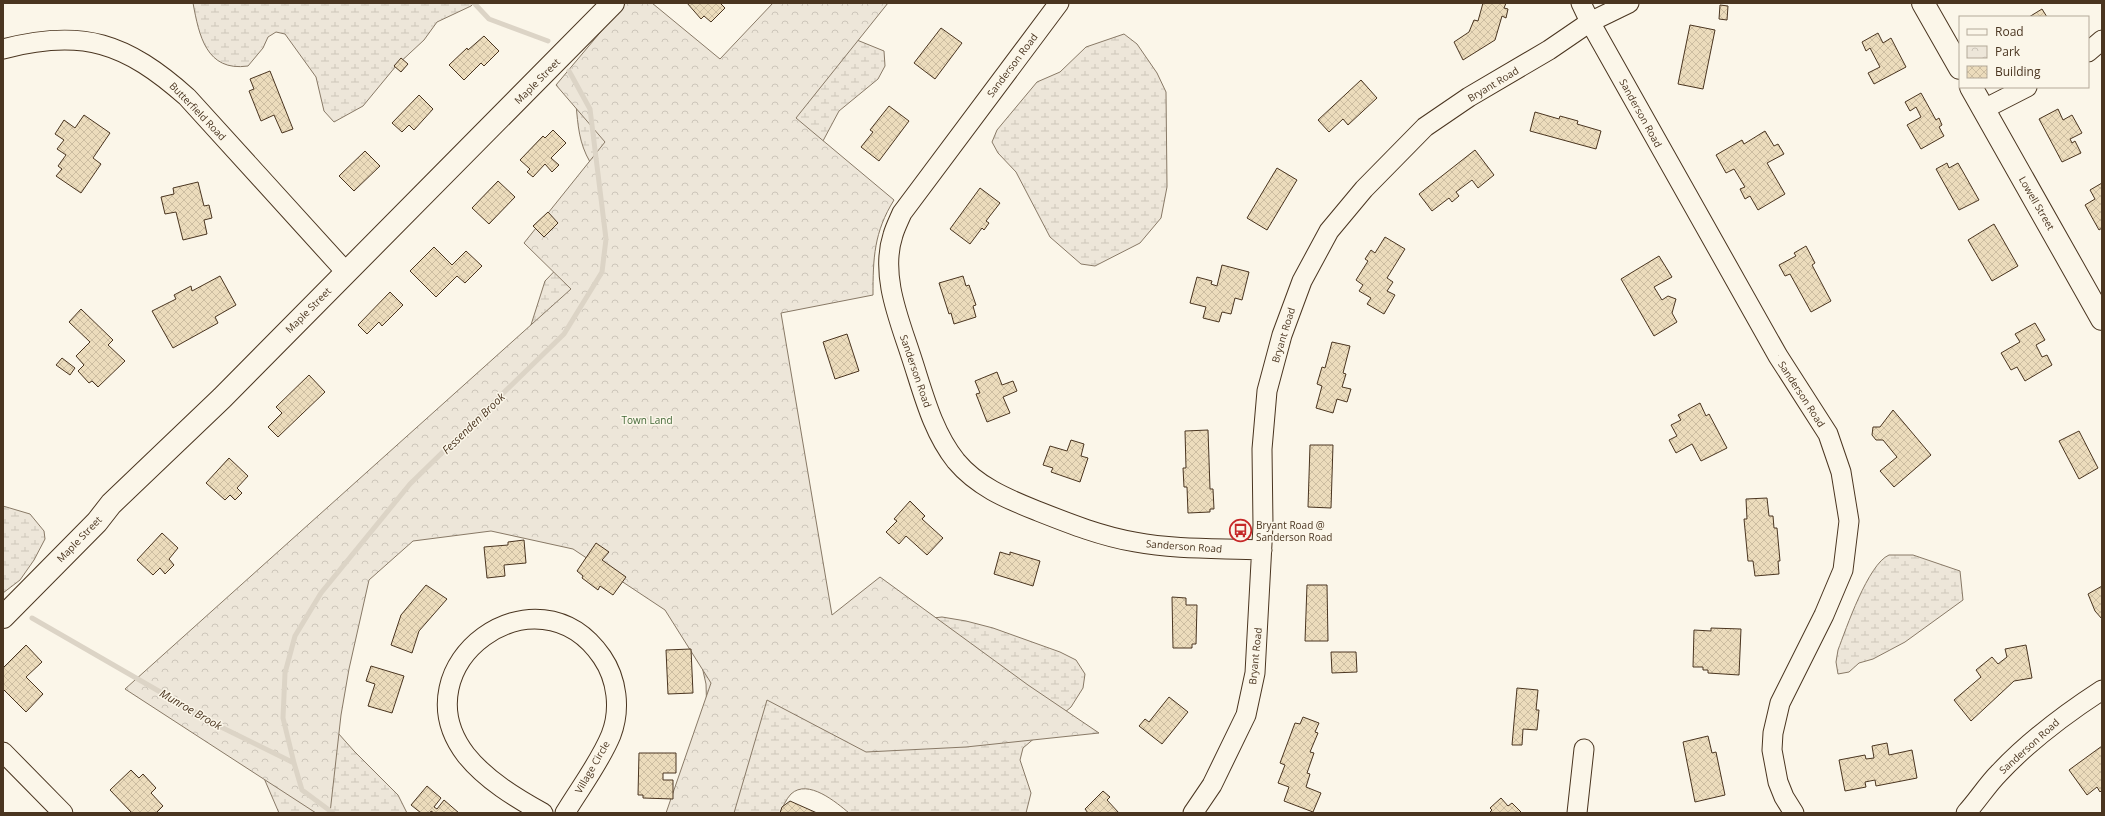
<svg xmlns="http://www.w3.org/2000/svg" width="2105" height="816" viewBox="0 0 2105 816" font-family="'Open Sans',sans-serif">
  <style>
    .wetland { fill: url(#wetland-marsh); stroke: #887966 }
    .park { fill: url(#park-crowns); stroke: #887966 }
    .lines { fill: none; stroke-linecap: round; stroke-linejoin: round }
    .stream { stroke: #dcd4c6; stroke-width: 5 }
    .building { fill: url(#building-cross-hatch); stroke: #4a3520 }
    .minor-casing { stroke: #4a3520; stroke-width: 21 }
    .major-casing { stroke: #4a3520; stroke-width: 24 }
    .minor { stroke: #fbf6e9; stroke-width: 19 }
    .major { stroke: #fbf6e9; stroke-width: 22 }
    .labels { text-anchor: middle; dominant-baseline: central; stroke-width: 3; stroke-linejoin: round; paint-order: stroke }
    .street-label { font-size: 10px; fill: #4a3520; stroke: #fbf6e9 }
    .park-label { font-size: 10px; fill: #436837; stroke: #fbf6e9 }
    .poi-label { font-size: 10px; fill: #4a3520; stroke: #fbf6e9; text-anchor: start }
    .water-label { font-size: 11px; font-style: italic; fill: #4a3520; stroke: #fbf6e9 }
  </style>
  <defs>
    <pattern id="wetland-marsh" width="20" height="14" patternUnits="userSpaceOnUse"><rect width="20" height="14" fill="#ede6d9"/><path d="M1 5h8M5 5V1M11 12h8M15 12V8" fill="none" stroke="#cdc6ba"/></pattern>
    <pattern id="park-crowns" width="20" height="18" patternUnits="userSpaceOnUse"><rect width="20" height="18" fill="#ede6d9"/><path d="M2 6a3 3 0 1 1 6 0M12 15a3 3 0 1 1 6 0" fill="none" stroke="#cdc6ba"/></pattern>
    <pattern id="building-cross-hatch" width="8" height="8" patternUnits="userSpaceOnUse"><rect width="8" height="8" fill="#ecdcbc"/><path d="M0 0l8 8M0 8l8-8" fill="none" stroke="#ccbda1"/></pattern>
  </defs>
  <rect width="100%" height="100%" fill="#fbf6e9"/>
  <!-- wetland -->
  <path class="wetland" d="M193,3H474L471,6L437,22L424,40L396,66L363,106L334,122L324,111L316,77L285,34L276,32L268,37L263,48L248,66C206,72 199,35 193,3Z
    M1124,34L1137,44L1157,73L1166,92L1167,187L1161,218L1140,243L1095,266L1081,264L1050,237L1016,172L998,153L992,142L997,130L1037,82L1060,72L1086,47Z
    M852,38L884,51L885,66L878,79L839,111L816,154L771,304L833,637L933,618L942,617L966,621L993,628L1060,652L1076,660L1085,674L1083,688L1071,707L1023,748L1020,760L1031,793L1026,813H849C837,803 808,778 791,794C786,799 783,807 780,813H731L707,719L706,684L701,662L530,328L545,281L572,253L590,162C579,143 578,126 576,104L659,69Z
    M3,506L30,514L44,531L45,539L34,560L20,580L3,593Z
    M1889,555H1913L1960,571L1963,600L1905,642L1873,659L1859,663L1849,672L1838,674L1836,662L1838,650C1846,629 1868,564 1889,555Z
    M322,715L354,751L398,795L407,813H279L257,762Z"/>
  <!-- park -->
  <path class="park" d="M625,3H652L720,59L773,3H888L796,118L894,200C874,232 873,258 873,295L781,313L832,615L880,577L1028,685L1099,733L966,747L866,752L767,700L734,813H666L711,683L665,610L573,549L491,531L413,541L369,580L349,669L341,715L330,813H316L125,689L571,289L524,243L605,142L556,85Z"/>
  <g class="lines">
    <!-- stream -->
    <path class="stream" d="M474,3L489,19L548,41
      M32,618L221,727L294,763L302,790L333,813
      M294,763L283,718L285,673L295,636L321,593L410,484L564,334L602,272L606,239L590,109L569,71"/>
  </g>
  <!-- building -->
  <path class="building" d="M687,3H720L725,8L711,22L704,16L701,19Z
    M1483,3H1506L1504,8L1508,9L1506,18L1502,16L1495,40L1463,60L1454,42L1469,32L1474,20L1478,21Z
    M1720,5L1728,6L1727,20L1719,19Z
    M2042,9L2047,17H2029Z
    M1690,25L1715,30L1703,89L1678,84Z
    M941,28L962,43L935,79L914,63Z
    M1878,33L1883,43L1891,38L1906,67L1874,84L1868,73L1880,67L1870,48L1866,51L1862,42Z
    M484,36L499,51L484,66L481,63L464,80L449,65L467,48L468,50Z
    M401,58L408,64L401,72L394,66Z
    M270,71L293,129L282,133L274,115L261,121L249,91L254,89L250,79Z
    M1361,80L1377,98L1348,125L1343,119L1329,132L1318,120Z
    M1921,93L1936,120L1939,118L1942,125L1939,127L1944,136L1921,149L1907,125L1921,117L1916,107L1910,111L1905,102Z
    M419,95L433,109L414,130L409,125L402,132L392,123Z
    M889,106L909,121L879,161L861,147L873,132L870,130Z
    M2058,109L2063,120L2072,115L2082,133L2070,139L2072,143L2075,141L2081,153L2062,162L2039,119Z
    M1535,112L1559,119L1560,116L1578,121L1577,124L1601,131L1596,149L1530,131Z
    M84,115L110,133L93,158L101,164L81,193L56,176L62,169L58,166L66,155L57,149L64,140L55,134L64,120L75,128Z
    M553,130L566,143L551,158L559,165L552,172L545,164L533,177L527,172L530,169L520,160L543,136L545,138Z
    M1765,131L1774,146L1778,144L1784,154L1767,163L1785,194L1758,210L1750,196L1745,199L1740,189L1745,187L1734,169L1726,173L1716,155L1742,140L1744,144Z
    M1475,150L1494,175L1478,188L1472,180L1456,192L1459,196L1452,202L1449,198L1432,211L1419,194Z
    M365,151L380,166L354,191L339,176Z
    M1947,163L1949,168L1958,163L1979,200L1959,210L1936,169Z
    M1277,168L1297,180L1267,230L1247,218Z
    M498,181L515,197L489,224L472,208Z
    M198,182L204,206L209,205L212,218L204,220L207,234L183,240L176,212L165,214L161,197L174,194L173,188Z
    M2102,183V228L2099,230L2085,205L2095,199L2090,190Z
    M980,188L1000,203L986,221L989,223L984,230L982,228L970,244L950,229Z
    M548,212L558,223L544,237L533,226Z
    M1994,224L2018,266L1992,281L1968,240Z
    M1385,237L1405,249L1387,278L1393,282L1387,291L1395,295L1384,314L1367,304L1371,298L1359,291L1363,285L1356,280L1368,261L1365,259L1371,250L1375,253Z
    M1806,246L1815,263L1812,265L1831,301L1811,312L1790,274L1785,276L1779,265L1796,256L1794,253Z
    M434,247L452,265L466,251L482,266L465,283L457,276L436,297L410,271Z
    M1659,256L1672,277L1654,287L1662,300L1668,296L1676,299L1672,313L1677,322L1654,336L1621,279Z
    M1222,265L1249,272L1242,300L1235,298L1231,314L1222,312L1219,322L1203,318L1206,307L1190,303L1197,277L1212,281L1211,284L1217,286Z
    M220,276L236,305L215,317L218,323L173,348L152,311L176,299L174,295L191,286L192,291Z
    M963,276L966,286L969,285L976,305L973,306L976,317L954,324L951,313L949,314L939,283Z
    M390,292L403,305L382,326L379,322L367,334L358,325Z
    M81,309L113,340L108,345L125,361L98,387L92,381L89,383L78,371L84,365L76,356L90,342L69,322Z
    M2035,323L2045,340L2036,345L2042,357L2047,355L2052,365L2025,381L2017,367L2011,370L2001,353L2020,342L2015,334Z
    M847,334L859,371L835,379L823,342Z
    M1332,342L1350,346L1343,373L1346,374L1342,387L1351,389L1347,402L1337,399L1333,413L1316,408L1322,386L1317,384L1322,367L1325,368Z
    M62,358L75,368L70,375L56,365Z
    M997,372L1002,385L1013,381L1017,391L1003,397L1010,413L987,422L976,394L980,393L975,381Z
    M309,375L325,392L278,437L268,427L282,413L276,407Z
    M1700,403L1706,416L1709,414L1727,448L1701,461L1692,444L1676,453L1669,440L1677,436L1671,425L1681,420L1678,415Z
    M1893,410L1931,455L1894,487L1880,471L1897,457L1883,440H1876L1872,435L1873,427H1880Z
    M1208,430L1210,489H1213L1214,509H1210V512L1188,513L1187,487H1184L1183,468H1186L1185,431Z
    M2079,431L2098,468L2079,479L2059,441Z
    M1071,440L1084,444L1081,456L1088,458L1080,482L1051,472L1053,468L1043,465L1050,446L1067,451Z
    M1310,445H1333L1331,508L1308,507Z
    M229,458L248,476L237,488L242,493L235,500L230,495L225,500L206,483Z
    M1767,498L1769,516H1773L1774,528H1777L1780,561H1778L1779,574L1755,576L1753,561H1748L1744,519H1747L1746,499Z
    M910,501L925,516L922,519L943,538L927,555L906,536L899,544L886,532L897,521L894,519Z
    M162,533L178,548L169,559L174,565L165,574L160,568L153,575L137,560Z
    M524,540L526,563L504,565L505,576L487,578L484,547L508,545V542Z
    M596,543L609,552L602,560L626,577L613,595L600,586L598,590L582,578L583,576L577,571Z
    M1000,552L1010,555V552L1040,561L1033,586L994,574Z
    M426,585L447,599L419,631L412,653L391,645L401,615Z
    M1307,585H1327L1328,641H1305Z
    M2102,586V619L2095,611L2088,594Z
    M1172,597L1186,598V605H1197L1196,644H1192V648H1173Z
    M1711,628L1741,629L1739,675L1708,673V670H1703V667H1693L1694,630L1711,631Z
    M26,645L42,662L26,677L43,694L26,712L3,689V668Z
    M2026,645L2032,678L2014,681L1971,721L1954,700L1981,677L1976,670L1992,657L1998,664L2007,657L2005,649Z
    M691,649L693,693L668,694L666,650Z
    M1331,652H1356L1357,672L1332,673Z
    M371,666L404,676L392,713L368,706L375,684L366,681Z
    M1517,688L1538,690L1536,710H1539L1537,730L1523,729L1522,745H1512Z
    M1169,697L1188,712L1162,744L1139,726L1145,719L1149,722Z
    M1303,717L1319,723L1315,732L1318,733L1310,752L1314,753L1307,773L1310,774L1306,787L1321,793L1313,812L1284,801L1289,787L1278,783L1285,765L1280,763L1295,723L1300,724Z
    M1708,736L1712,753L1716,752L1725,795L1695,802L1683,742Z
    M1887,743L1889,755L1912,750L1917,778L1876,786L1875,780L1865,782L1866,787L1845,791L1839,760L1865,755L1866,759L1874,758L1872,746Z
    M2102,746V790L2100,792L2097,787L2087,795L2069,770Z
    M639,753H676V773H663V780H673V799L643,798V795H638Z
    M131,770L139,778L143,774L156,788L151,793L163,806L156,813H132L110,790Z
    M427,786L441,798L434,807L437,809L444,800L459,813H434L431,811L430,813H421L411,805Z
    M1103,791L1110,797L1107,800L1119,813H1088L1085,809Z
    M1501,798L1508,806L1512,803L1522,813H1489L1492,810L1490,808Z
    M790,801L817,813H780L782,807Z"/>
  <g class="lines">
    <defs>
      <path id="minor" d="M1059,3L902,213C899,220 895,228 893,235C880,275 899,319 911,356C923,392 932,431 956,461C977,486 1005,498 1035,510C1068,523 1100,536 1135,542C1177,550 1220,548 1262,550
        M1581,3L1590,22L1778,356L1828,434L1841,472L1849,521L1843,570L1824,615L1780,703L1773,733L1772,750L1778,782L1784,797L1794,813
        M3,49C83,28 126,43 187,97L346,272
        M2088,52L2102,40
        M1984,109L2027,87
        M3,752L63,813
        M543,813C516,798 486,780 466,755C397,665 537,562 602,657C617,679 621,709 611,735C600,762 580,788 565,813
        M1193,813L1212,785L1246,715L1255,673L1263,525L1262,449L1267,391L1282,335L1302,281L1329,231L1364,189L1425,127L1469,97L1549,50L1590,22L1629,3
        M1577,813L1584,749
        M1966,813C1978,800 1987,785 1999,773C2030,740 2065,714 2102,690"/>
      <path id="major" d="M1923,3L1960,68
        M1971,87L2102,319
        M3,617L97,522L111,504L222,398L613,3"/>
    </defs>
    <!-- minor casing -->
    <use href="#minor" class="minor-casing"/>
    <!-- major casing -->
    <use href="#major" class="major-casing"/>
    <!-- minor -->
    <use href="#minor" class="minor"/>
    <!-- major -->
    <use href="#major" class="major"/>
  </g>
  <!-- icons -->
  <defs>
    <symbol id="bus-ring" viewBox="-11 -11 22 22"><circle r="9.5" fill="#fbf6e9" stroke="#c62828" stroke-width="1.5"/><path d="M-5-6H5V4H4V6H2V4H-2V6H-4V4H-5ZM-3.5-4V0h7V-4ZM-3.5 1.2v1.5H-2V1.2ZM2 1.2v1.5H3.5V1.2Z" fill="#c62828"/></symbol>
  </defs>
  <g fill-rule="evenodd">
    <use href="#bus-ring" x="1228" y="518" width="25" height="25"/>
  </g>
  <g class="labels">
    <!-- street labels -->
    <g class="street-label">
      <text transform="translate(1012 65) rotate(-53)">Sanderson Road</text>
      <text transform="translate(537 81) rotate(-45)">Maple Street</text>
      <text transform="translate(1493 84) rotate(-31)">Bryant Road</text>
      <text transform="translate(198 111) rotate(46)">Butterfield Road</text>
      <text transform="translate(1641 113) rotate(61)">Sanderson Road</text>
      <text transform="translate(2037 203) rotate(60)">Lowell Street</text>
      <text transform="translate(308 310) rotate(-45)">Maple Street</text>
      <text transform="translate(1283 335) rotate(-73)">Bryant Road</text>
      <text transform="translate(916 371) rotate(71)">Sanderson Road</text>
      <text transform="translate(1802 394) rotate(57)">Sanderson Road</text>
      <text transform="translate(79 539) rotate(-46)">Maple Street</text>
      <text transform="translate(1184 546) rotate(4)">Sanderson Road</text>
      <text transform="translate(1255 656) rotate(-84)">Bryant Road</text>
      <text transform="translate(2029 746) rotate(-42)">Sanderson Road</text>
      <text transform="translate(592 767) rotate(-60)">Village Circle</text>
    </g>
    <!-- park labels -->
    <g class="park-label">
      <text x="647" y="420">Town Land</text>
    </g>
    <!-- poi labels -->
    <g class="poi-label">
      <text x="1256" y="525">Bryant Road @<tspan x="1256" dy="12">Sanderson Road</tspan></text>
    </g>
    <!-- water labels -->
    <g class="water-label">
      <text transform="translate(473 423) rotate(-44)">Fessenden Brook</text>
      <text transform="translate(191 709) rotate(30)">Munroe Brook</text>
    </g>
  </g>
  <!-- border -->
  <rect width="2105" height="816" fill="none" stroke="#4a3520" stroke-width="8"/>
  <!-- legend -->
  <rect x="1959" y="16" width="130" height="72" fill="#fbf6e9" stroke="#b4a999"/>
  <rect x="1967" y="29" width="20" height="6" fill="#fbf6e9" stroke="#b4a999"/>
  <text x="1995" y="36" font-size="12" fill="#4a3520">Road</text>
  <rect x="1967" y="46" width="20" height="12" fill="url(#park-crowns)" stroke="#b4a999"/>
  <text x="1995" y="56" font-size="12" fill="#4a3520">Park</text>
  <rect x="1967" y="66" width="20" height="12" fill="url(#building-cross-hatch)" stroke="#b4a999"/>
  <text x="1995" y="76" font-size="12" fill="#4a3520">Building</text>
</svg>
